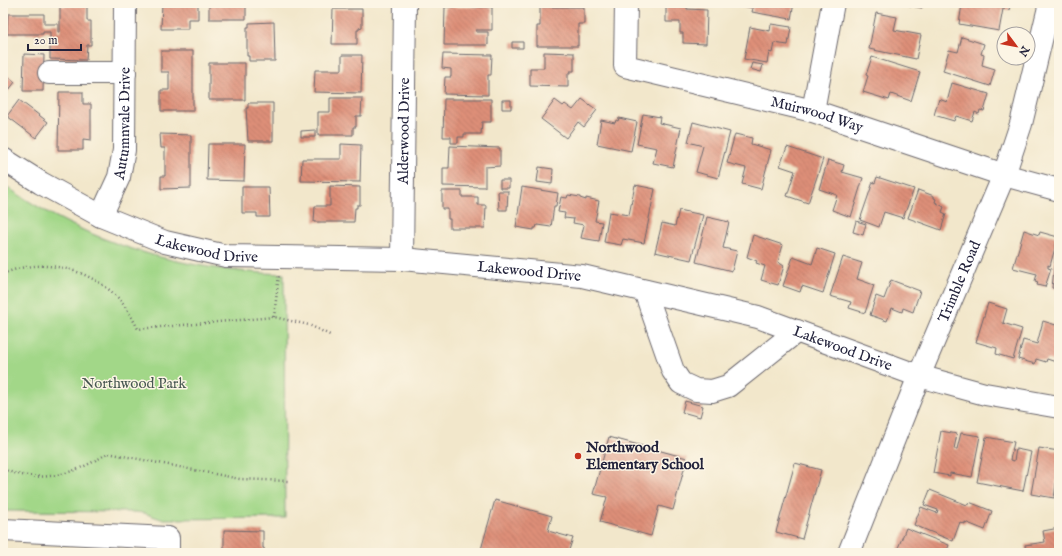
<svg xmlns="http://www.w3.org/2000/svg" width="1062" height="556" viewBox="0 0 1062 556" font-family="'IM FELL English',serif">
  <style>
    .green { fill: #a2d788; stroke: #627c62 }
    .building { fill: url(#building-back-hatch) }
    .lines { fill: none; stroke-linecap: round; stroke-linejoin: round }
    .minor-casing { stroke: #6b676d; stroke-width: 24 }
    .path { stroke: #6b676d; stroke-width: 2.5; stroke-dasharray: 1 3; stroke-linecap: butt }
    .minor { stroke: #fff; stroke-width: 22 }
    .poi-dot { fill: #c8321e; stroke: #fcf5e5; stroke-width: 1.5 }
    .labels { text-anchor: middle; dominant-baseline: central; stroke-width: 3; stroke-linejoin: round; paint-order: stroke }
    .street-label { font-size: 15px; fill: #22223b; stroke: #fcf5e5 }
    .park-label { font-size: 15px; fill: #485852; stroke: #fcf5e5 }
    .poi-label { font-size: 15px; font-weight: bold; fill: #22223b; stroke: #fcf5e5; text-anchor: start }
  </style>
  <defs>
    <pattern id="building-back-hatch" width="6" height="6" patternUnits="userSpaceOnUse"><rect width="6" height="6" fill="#de8f78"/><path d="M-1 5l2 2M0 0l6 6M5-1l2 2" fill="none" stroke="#b47464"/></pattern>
  </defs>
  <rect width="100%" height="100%" fill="#fcf5e5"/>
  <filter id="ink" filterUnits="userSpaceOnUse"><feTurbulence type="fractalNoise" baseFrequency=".025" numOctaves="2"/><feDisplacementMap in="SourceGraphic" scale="8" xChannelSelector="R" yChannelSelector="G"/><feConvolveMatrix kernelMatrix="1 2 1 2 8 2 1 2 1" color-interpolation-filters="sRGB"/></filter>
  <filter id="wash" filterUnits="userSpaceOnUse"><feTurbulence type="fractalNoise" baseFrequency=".012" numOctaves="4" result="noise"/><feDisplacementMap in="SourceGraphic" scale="16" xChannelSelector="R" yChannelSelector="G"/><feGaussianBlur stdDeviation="0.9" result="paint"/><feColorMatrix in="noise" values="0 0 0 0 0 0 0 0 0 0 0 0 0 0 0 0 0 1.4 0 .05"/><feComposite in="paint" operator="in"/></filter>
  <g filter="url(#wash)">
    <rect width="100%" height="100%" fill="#f2e7cb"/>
    <!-- green -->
    <path class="green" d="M3,184C87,244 182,271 284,274L285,518L161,519L144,513L135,512L3,511Z"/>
    <g id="blocks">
      <!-- building -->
      <path class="building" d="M162,3H198V19H188V29H161Z
        M209,3H246V19H209Z
        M743,3H794L791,19L752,12L753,8L742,6Z
        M895,3H923L922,8Z
        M979,3H1011L1009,10L1003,9L999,31L959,24L962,4L978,7Z
        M666,4H687V9L707,10L706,44L683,43V33H680V22H666Z
        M60,6H87V21H91V45H87L86,60L50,59V32H43V34H7L8,14H44V24H58V32H60Z
        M445,7H492V30H476V32H488V45H444Z
        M540,7H584V24H578V46H537V26H540Z
        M333,9H362V27L359,28V30H357V44H332Z
        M876,13L897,17L894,30L921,35L916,59L869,49Z
        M274,22L275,61H249V56H247V27H249V23Z
        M771,24L791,27L788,45L774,43L772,53L769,52L767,63L744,59L750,27L770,31Z
        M962,37L984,44L981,54L984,55L982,65L995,69L990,86L943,71L949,50L958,52Z
        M512,42H523V48H512Z
        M161,51H193V111H161V90H169V72H161Z
        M544,52L574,53V71H570V73H568V87L530,86V68H544Z
        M24,54L44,55L43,91H23Z
        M443,54L492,55L491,75H488V95L444,94L445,77H451V69L442,68Z
        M342,55H362L361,93L314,92L315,70H342Z
        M872,57L920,72L911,101L891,94L889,100L863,92L868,76L866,75Z
        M209,63H245V100H209Z
        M752,63L763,65L761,72L750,69Z
        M3,72L15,82L3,98Z
        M952,83L989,94L984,111L980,110L979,114L975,112L972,121L956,116L954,121L934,115L939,99L947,102Z
        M59,92H83V104H91V140L83,139V150H58Z
        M330,98H362L361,116H356V127H353V135H318V112H330Z
        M444,99H491V122H482L481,134H464V137H458V143H451V137H443Z
        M582,99L597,110L584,127L578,122L566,138L541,119L555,100L563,106L565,104L573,110Z
        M19,100L48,122L36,138L7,116Z
        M502,100H511V109H502Z
        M248,103H273V141H248L246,108H248Z
        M643,114L660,117L659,123L681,128L673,167L653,163L657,148L637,144Z
        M619,118L637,122L631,151L597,144L601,120L615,123L616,120L618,121Z
        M693,122L730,132L718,178L696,172L703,146L688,142Z
        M315,130V137H301V131Z
        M160,134L191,135V188L161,189V176H165V148H161Z
        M735,134L752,138L751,144L771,150L761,189L742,184L746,168L727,163Z
        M208,144H245L244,181L207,180Z
        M341,144L361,145L360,182L301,181L302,159H341Z
        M450,146L500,148V166L485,167V187L443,186V168H449Z
        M787,147L823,159L808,203L787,196L795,171L780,166Z
        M828,160L844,165L842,172L863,178L851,217L832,210L837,195L819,189Z
        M539,167L553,169L552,184L537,182Z
        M877,177L914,189L903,218L884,212L879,227L860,220L873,182L875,183Z
        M500,180H509V188H500Z
        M635,185L655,189L644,243L623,239L621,245L604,242L609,212L629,215Z
        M330,186L360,187V205H357V208H355L354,222H314L315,206H330Z
        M242,187H269L270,217H257V213H242Z
        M522,187L558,193L556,206H554L551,227L537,225L536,228H534V230L516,227Z
        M918,190L934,196V198L936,199L935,202L944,207L942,212L946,214L941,230L908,218Z
        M442,191H462V197H478V205H486L485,228H450V219H448V209H442Z
        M498,191H508L507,210H499Z
        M568,195L580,197V198L586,200V198L599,201L595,221L602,222L599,241L581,238L584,225L573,223L574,219L564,218L565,213L558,212L561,197L567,198Z
        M679,210L703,215L691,260L655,252L662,223L675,226Z
        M707,217L729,222L723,248L737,251L732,271L696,262Z
        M856,221L866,224L863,235L853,232Z
        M1024,230L1039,235L1040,232L1058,237L1050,266L1048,265V268L1051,269L1045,287L1037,285L1038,282L1035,281L1037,274L1013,268Z
        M753,235L783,245L778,262L784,266L778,285L761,280L765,266L756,263L757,261L747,257Z
        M817,248L835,254L823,293L802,286L800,292L783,286L793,257L812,264Z
        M1056,250H1059V289L1052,288Z
        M843,257L862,263L857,279L874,285L865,313L849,308L851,302L830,296Z
        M891,280L920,291L913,312L903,308L902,312L892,308L887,321L870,315L876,296L884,299Z
        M988,303L1007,309L1003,323L1022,329L1013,359L996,354L997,348L976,342Z
        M1043,321L1059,326V350L1056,362L1047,359L1046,362L1036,359L1035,364L1018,359L1023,340L1037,344Z
        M685,401L703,406L700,417L682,412Z
        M941,431L957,434L954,449H957L961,433L980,436L972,477L950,473V476L933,473Z
        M609,437L687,458L673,510L659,506L651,536L600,522L607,497L593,494Z
        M986,437L1014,442L1010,460L1014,461L1016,449L1031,452L1023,491L977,482Z
        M1039,448L1059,451V472L1058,471L1054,498L1031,494Z
        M795,463L821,470L802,539L776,532Z
        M930,490L967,505L969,502L992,511L985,530L965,522V524L960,522L953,541L914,525L921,507L937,513L938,510L924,505Z
        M495,500L552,516L548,531L573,538L568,553H480Z
        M906,528L949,545L946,553H896Z
        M1059,528V553H1026L1025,545L1045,542L1043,531Z
        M224,530L263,531V548H264L265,553H221V552H224Z"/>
    </g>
  </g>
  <g filter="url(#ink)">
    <use href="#blocks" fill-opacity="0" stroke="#6b676d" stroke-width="1"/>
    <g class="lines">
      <defs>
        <g id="minor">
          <path id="s1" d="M626,3L625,66L813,111L1004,175L1059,190"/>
          <path d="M49,73H125"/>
          <path d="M813,111L833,3"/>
          <path id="s2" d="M3,159L41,183L101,216L165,242L226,256L402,259L582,276L758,317L919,376L985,394L1059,407"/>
          <path id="s3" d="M101,216L119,177L124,150L125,3"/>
          <path id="s4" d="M402,259L405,3"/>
          <path d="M645,291L673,371L681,383L696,390L712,391L728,386L797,331"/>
          <path d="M3,530L168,538V553"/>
          <path id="s5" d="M849,553L919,376L1004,175L1021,124L1050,3"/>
        </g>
      </defs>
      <!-- minor casing -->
      <use href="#minor" class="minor-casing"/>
      <!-- path -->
      <path class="path" d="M3,274C42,256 92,269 120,300C127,309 133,319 138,329L274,317L309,325L330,335
        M274,317L279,275
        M3,469C40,485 76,474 108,453L240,479L288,481"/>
      <!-- minor -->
      <use href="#minor" class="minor"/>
    </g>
  </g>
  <!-- markers -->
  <circle class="poi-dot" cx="578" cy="456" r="4"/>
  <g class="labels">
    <!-- street labels -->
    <g class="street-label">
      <text stroke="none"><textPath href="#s1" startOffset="261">Muirwood Way</textPath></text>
      <text stroke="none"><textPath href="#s3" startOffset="97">Autumnvale Drive</textPath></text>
      <text stroke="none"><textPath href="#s4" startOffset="128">Alderwood Drive</textPath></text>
      <text stroke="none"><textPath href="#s2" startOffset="225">Lakewood Drive</textPath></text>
      <text stroke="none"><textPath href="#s2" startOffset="549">Lakewood Drive</textPath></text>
      <text stroke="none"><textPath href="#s5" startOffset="293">Trimble Road</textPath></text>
      <text stroke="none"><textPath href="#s2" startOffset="873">Lakewood Drive</textPath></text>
    </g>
    <!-- park labels -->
    <g class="park-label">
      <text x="134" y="383">Northwood Park</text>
    </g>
    <!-- poi labels -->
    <g class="poi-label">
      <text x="586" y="447">Northwood<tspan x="586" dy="17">Elementary School</tspan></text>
    </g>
  </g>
  <!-- margin -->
  <rect width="1062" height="556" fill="none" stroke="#fcf5e5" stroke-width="16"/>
  <!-- north arrow -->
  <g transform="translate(1016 46) rotate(122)"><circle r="19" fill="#fcf5e5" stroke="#a5a1a1"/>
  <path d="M0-3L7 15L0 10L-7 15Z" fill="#c8321e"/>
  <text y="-6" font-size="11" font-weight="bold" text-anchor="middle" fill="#22223b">N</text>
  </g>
  <!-- scale -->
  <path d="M28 44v6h53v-6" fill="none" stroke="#22223b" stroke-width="2"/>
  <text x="34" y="44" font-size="12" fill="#22223b" stroke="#fcf5e5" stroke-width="3" paint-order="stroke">20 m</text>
</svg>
